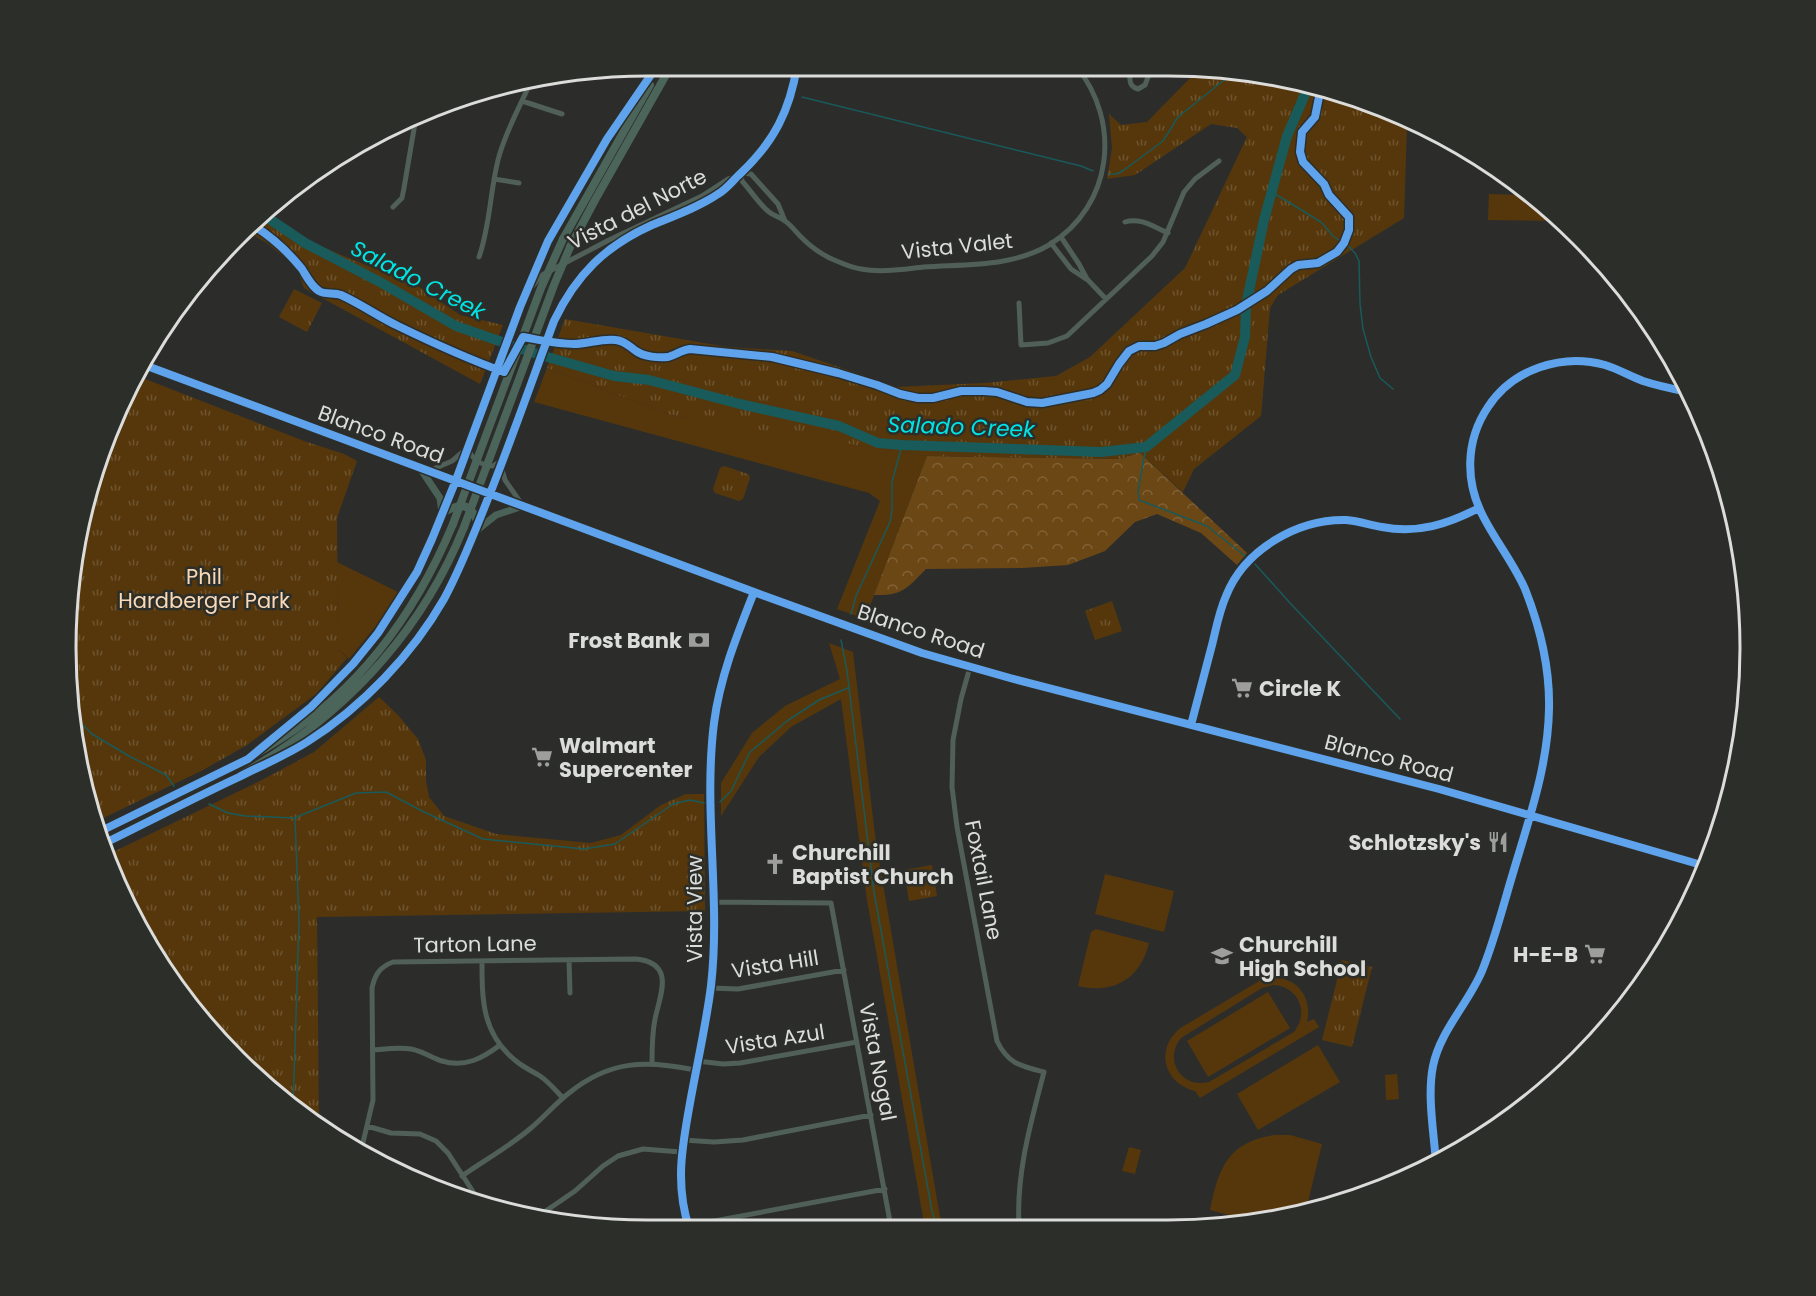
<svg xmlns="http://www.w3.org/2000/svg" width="1816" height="1296" viewBox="0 0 1816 1296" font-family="Poppins,sans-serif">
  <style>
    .grass { fill: #56370b; fill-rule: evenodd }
    .forest { fill: url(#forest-crowns) }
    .park { fill: url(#park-tufts) }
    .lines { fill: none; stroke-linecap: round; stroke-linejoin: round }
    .stream { stroke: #195a5a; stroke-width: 1.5 }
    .river { stroke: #195a5a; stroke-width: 10 }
    .minor { stroke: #506058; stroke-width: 5 }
    .major { stroke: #496157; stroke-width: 7 }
    .highway { stroke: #4b655b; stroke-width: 8 }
    .highway-bridge { stroke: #4b655b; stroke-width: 8 }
    .cycleway-casing { stroke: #2c2e2a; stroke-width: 11 }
    .cycleway { stroke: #60a3ed; stroke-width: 8 }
    .labels { text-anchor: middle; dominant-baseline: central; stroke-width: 5; stroke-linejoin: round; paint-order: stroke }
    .street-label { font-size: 21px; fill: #dcdddb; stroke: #2c2e2a }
    .park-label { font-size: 21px; fill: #f9d9b7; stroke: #2c2e2a }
    .poi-label { font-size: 21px; font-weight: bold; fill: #dcdddb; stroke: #2c2e2a; text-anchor: start }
    .water-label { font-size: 22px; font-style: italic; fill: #00e4e5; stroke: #2c2e2a }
    .rim { fill: none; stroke: #dcdddb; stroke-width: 3 }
  </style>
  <defs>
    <pattern id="forest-crowns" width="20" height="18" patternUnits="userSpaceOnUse" patternTransform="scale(1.5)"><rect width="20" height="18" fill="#6b4715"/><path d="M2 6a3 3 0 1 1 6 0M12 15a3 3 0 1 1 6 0" fill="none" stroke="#806136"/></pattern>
    <pattern id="park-tufts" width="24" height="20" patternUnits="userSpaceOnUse" patternTransform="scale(1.5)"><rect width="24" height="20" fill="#56370b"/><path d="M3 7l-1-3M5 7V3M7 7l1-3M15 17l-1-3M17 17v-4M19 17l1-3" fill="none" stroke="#6e542e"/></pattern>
  </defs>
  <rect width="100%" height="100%" fill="#2c2d2b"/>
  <!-- grass -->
  <path class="grass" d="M1489,194L1522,195L1553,221L1488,220Z
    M547,368L671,415L927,456L865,619L837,609L880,501L869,493L534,402Z
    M337,562L398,592L376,626L349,659L338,649Z
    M829,643L853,652L876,843L940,1217L947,1227H927L924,1223L867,900L841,699L791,727L759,757L721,816V783L752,733L785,706L840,679Z
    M1105,874L1174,891L1164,932L1095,914Z
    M1096,929L1149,943C1140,980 1113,994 1078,986L1091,932Z
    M1269,978C1296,975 1313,997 1307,1022L1314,1019L1319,1027L1200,1098L1195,1091C1162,1083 1155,1046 1182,1027L1261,980ZM1273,985C1298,986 1310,1012 1294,1032L1209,1082C1182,1089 1163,1060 1181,1038L1262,988Z
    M1268,992L1290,1028L1208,1077L1187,1041Z
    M1318,1045L1340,1082L1258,1130L1237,1094Z
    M1397,1074L1399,1099L1386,1100L1385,1075Z
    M1275,1135H1290L1322,1144L1307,1206L1255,1222L1210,1210C1218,1169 1228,1141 1275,1135Z
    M1129,1147L1141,1150L1135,1174L1122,1171Z"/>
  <!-- forest -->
  <path class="forest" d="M1139,452L1247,553L1237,565L1201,533L1157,514L1135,522L1105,551L1068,565L1022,568L926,569C907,588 903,596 874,595L927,456L1122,459Z"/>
  <!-- park -->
  <path class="park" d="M1199,69L1282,77L1407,124L1404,218L1278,295L1270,308L1261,416L1194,469L1183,492L1139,452L1122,459L927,456L798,436L671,415L547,368L565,319L727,347L792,351L897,387L985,383L1056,376L1090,357L1185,268L1247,137L1237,128L1211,124L1135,175L1107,179L1112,148L1109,114L1121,125L1147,122Z
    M269,213L310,242L419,287L460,315L503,325L480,384L304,288L297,268L267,243L248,232Z
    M294,289L322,303L307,332L279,317Z
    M140,377L304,441L344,454L357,461L337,518L338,649L347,658L316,694L247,745L203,770L97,821L77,761L71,572L110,425Z
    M724,466L748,474L750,478L743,499L739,501L715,493L713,489L720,468Z
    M1112,601L1122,631L1095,640L1085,611Z
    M379,697L398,715L418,739L426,760V781L429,797L444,816L496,834L591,843L621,835L661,805L686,794H704L705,911L317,917L319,1126L294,1110L211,1032L126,905L109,854L262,780L314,752Z
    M932,865L937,896L909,901L904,870Z
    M1342,960L1372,967L1352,1047L1322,1040Z"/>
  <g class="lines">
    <!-- stream -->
    <path class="stream" d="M802,97L1081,166L1093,171
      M1110,174H1117L1124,170L1163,141L1178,117L1234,72
      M1272,192L1321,222L1333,236L1342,242
      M1347,245L1355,253L1359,261L1360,304L1363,329L1371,357L1380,378L1393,389
      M1146,447L1138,492L1139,500L1207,526L1245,556
      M1255,564L1290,603L1400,719
      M851,614L856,596L890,522L892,510V482L902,445
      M841,640L847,671L874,892L932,1211L937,1227
      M76,718L92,734L129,756L166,775L174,786
      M720,802L731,791L750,752L787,721L819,700L848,688
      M209,804L228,813L245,816L294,818L356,793L386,792L424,812L483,839L584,849L615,844L673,804L690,800L704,803
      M293,1109L299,921L295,819"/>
    <!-- river -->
    <path class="river" d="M265,216L305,243L380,282L456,326L537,354L614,376L649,380L740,404L839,426L878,443L902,445L1101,452L1146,447L1235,375L1245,337L1246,305L1264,220L1287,136L1308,87"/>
    <!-- minor -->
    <path class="minor" d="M1128,66C1132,76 1126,86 1138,89L1145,85L1148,77L1157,66
      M1137,66H1147
      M522,101L562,114
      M741,173L742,181C751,191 759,204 769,212C774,216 780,217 785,221C791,225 796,232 801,237C812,248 825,257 839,262C846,265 853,268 861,269C881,273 904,269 924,267C966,264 1012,267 1049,245C1113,206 1122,122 1076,66
      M741,173L751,174L778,204L785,221
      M494,179L519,183
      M393,207L402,198L404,188L415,123
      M1125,222C1140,217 1154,227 1168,233
      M1061,237L1079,264L1087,279L1106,299
      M1051,243L1071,269L1086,279
      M479,257C490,226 490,192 498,160C505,132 520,107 531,81
      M532,287L542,275L609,240L702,196L728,179L736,177
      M1019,303L1021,345L1048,343L1067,336L1152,256L1163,242L1184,192L1195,179L1219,161
      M468,448C472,460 480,465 493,466L502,460
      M501,466L505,480L523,506
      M429,471L452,461L465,450
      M456,480L526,294
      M490,493L554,321L569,291L591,265L612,248L628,237L716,196L732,184L761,153L779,125L789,99L797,66
      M970,667L961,699L953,740L952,787L957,827L997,1041C1008,1064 1021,1066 1044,1072C1031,1122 1016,1173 1019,1226
      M1191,725C1198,698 1205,671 1212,645C1216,629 1219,612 1226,596C1244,550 1297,519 1346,520C1359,521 1370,525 1382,527C1418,534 1448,524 1479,508
      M712,902L831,903L891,1227
      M569,960L570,993
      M482,961C482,1000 482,1034 516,1061C523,1067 532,1071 540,1076C549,1082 556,1091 563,1098
      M710,988L738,989L844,970
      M373,1050C385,1049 399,1047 411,1049C423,1051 432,1058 442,1061C465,1068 483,1058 500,1045
      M697,1061L723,1064L740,1063L857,1042
      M367,1126L391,1133L420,1134L436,1141L448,1153L481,1204
      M683,1140L714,1142L743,1140L871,1115
      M361,1151L373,1100L372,988C375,974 380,967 393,962L636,959C676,963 660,995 655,1019C652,1034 652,1048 652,1063
      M1436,1163C1434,1133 1427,1096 1433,1066C1440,1031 1468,1004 1482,971C1495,939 1503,906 1513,873C1529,819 1548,766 1549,709C1550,668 1540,627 1525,589C1514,564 1497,543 1484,518C1465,483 1465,441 1488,407C1513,369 1562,353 1605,365C1618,369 1630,376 1643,381C1658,386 1673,389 1688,392
      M462,1176C485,1160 510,1146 531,1128C544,1117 555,1104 569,1093C610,1060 646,1060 695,1070
      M537,1217L575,1191L603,1166L618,1156L643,1149L681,1152
      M677,1228L885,1189
      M689,1228C675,1184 682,1147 690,1103C697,1064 706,1025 711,986C721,899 703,810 714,723C720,677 737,635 754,592"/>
    <!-- major -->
    <path class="major" d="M147,366L754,592L922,653L1010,678L1439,789L1705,866
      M420,468L440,498L442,513
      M476,531L496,515L523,506"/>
    <!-- highway -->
    <path class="highway" d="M563,239L650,85
      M570,247L595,200L671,66
      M525,295C558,213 606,138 657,66
      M443,513C460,502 472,503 478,524
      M283,731C336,686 383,635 416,574C432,544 443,512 456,480
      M263,766C337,734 400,670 442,602C462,568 476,530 490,493
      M101,831C161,802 223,776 279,740C361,689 416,612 453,524
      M105,843C149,822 193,802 235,778C339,720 419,638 464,527"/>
    <!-- highway-bridge -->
    <path class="highway-bridge" d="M453,524L541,288L563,239
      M464,527L554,285L570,247"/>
    <defs>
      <path id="cycleway" d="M254,226C272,237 289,253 302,269C307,277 311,286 319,291C325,295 334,292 341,295C361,304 379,317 398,326C433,343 468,359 504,372L523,337C540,340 557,344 574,344C588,344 602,338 616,340C625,341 630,347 636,351C644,357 659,358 668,357C675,355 682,350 690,349L772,357L838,373L877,385L900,394L918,398H933L961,391H984L997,392L1027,402L1042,403L1093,393L1100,390L1107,384L1119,364L1129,351L1139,346H1155L1164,343L1180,334L1206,324L1237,310L1267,291L1291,269L1298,265L1318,263L1337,252L1344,243L1349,230V217L1329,195L1324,184L1303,162L1300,152L1302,132L1315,117L1320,92
        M147,366L754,592L922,653L1010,678L1439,789L1705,866
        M1191,725C1198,698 1205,671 1212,645C1216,629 1219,612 1226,596C1244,550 1297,519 1346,520C1359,521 1370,525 1382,527C1418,534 1448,524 1479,508
        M101,831L248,759L311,707L353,664L378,633L417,572L432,539L456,480L520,307L548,241L607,139L657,66
        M105,843C150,821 194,798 239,777C262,765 285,756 307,742C362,707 412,655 444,599C463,564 476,528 491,491C513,435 533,378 554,321C576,275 605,246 652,225C674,216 699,207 718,194C728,188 733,180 741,173C774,142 790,110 797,66
        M1436,1163C1434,1133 1427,1096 1433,1066C1440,1031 1468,1004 1482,971C1495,939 1503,906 1513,873C1529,819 1548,766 1549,709C1550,668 1540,627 1525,589C1514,564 1497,543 1484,518C1465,483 1465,441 1488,407C1513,369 1562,353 1605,365C1618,369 1630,376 1643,381C1658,386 1673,389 1688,392
        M689,1228C675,1184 682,1147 690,1103C697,1064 706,1025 711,986C721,899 703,810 714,723C720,677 737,635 754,592"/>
    </defs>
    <!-- cycleway casing -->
    <use href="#cycleway" class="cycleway-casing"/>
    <!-- cycleway -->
    <use href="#cycleway" class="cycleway"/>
  </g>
  <!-- icons -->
  <defs>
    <symbol id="bank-bare" viewBox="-9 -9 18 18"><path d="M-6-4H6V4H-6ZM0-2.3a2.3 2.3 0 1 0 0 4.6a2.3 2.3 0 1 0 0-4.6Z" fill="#9e9f9d" stroke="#2c2e2a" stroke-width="2.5" paint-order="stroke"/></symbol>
    <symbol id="supermarket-bare" viewBox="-9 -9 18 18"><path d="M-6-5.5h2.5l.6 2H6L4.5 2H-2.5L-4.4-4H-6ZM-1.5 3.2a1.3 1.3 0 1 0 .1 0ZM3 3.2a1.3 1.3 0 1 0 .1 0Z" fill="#9e9f9d" stroke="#2c2e2a" stroke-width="2.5" paint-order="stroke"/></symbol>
    <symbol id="restaurant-bare" viewBox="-9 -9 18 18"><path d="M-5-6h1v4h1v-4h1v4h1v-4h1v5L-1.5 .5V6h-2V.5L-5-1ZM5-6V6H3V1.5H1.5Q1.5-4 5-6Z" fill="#9e9f9d" stroke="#2c2e2a" stroke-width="2.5" paint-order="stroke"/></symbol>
    <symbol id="church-bare" viewBox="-9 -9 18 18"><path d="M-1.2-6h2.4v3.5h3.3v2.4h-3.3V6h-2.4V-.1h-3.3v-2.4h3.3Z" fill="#9e9f9d" stroke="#2c2e2a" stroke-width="2.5" paint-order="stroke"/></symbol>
    <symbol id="school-bare" viewBox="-9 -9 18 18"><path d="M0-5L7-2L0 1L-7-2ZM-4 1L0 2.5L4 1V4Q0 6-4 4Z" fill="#9e9f9d" stroke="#2c2e2a" stroke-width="2.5" paint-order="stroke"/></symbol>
  </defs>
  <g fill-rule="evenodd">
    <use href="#bank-bare" x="684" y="625" width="30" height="30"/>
    <use href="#supermarket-bare" x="1227" y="673" width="30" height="30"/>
    <use href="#supermarket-bare" x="527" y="742" width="30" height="30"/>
    <use href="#restaurant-bare" x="1483" y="827" width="30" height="30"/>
    <use href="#church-bare" x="760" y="849" width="30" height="30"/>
    <use href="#supermarket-bare" x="1580" y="939" width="30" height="30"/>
    <use href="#school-bare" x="1207" y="941" width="30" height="30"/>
  </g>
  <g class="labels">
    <!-- street labels -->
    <g class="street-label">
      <text transform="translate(637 209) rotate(-27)">Vista del Norte</text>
      <text transform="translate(957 246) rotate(-6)">Vista Valet</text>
      <text transform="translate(381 434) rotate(20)">Blanco Road</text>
      <text transform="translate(921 631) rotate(18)">Blanco Road</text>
      <text transform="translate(1389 758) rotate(15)">Blanco Road</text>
      <text transform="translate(984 880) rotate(79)">Foxtail Lane</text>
      <text transform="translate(694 909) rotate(-90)">Vista View</text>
      <text transform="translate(475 944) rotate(-1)">Tarton Lane</text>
      <text transform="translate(775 964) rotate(-9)">Vista Hill</text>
      <text transform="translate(775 1039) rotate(-9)">Vista Azul</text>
      <text transform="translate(878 1062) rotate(79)">Vista Nogal</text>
    </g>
    <!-- park labels -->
    <g class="park-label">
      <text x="204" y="576">Phil<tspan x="204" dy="24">Hardberger Park</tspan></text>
    </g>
    <!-- poi labels -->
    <g class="poi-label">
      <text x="682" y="640" text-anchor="end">Frost Bank</text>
      <text x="1259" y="688">Circle K</text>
      <text x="559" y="745">Walmart<tspan x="559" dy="24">Supercenter</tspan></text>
      <text x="1481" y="842" text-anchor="end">Schlotzsky's</text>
      <text x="792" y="852">Churchill<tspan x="792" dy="24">Baptist Church</tspan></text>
      <text x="1239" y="944">Churchill<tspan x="1239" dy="24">High School</tspan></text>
      <text x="1578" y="954" text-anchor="end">H-E-B</text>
    </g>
    <!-- water labels -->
    <g class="water-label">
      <text transform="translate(418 280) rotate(27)">Salado Creek</text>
      <text transform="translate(961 427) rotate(2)">Salado Creek</text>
    </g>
  </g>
  <!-- crop -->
  <path d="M0 0H1816V1296H0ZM648 76H1168A572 572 0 0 1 1740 648V648A572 572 0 0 1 1168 1220H648A572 572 0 0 1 76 648V648A572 572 0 0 1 648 76Z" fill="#2c2e2a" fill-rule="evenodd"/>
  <path class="rim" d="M648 76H1168A572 572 0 0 1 1740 648V648A572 572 0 0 1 1168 1220H648A572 572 0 0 1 76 648V648A572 572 0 0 1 648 76Z"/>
</svg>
